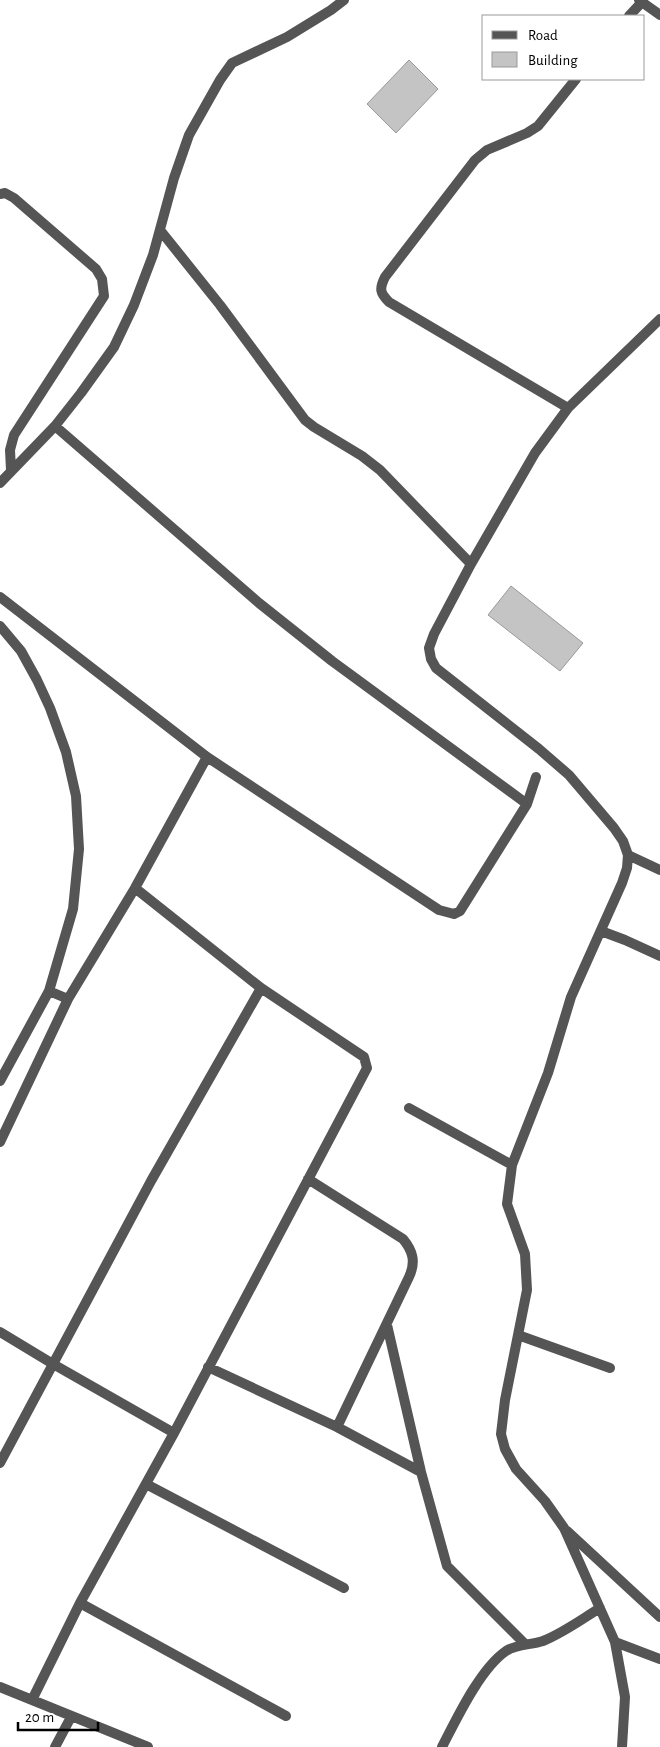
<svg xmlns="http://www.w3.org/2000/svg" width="660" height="1747" viewBox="0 0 660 1747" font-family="'Alegreya Sans',sans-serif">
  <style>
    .building { fill: #c4c4c4; stroke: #999 }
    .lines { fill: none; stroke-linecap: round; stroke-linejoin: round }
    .minor { stroke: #555; stroke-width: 10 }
  </style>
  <rect width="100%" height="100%" fill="#fff"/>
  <!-- building -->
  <path class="building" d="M409,60L438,89L396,133L367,104Z
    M511,586L583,643L560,671L488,615Z"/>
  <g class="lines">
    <!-- minor -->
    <path class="minor" d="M639,0L660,15
      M629,16L642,2
      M0,194L5,193L14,198L96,269L102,279L104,296L14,435L10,450L11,470
      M160,230L220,305L305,420L314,427L362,456L380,470L471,564
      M568,408L389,302C380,293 379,289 385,277L475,160L487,150L527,133L538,126L576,79
      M55,426L259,603L332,661L527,804
      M0,483L55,426L81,393L114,347L134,305L153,255L174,178L189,135L220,80L232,63L287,37L331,10L344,0
      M0,597L207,757L439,910L454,914L460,911L527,804L536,777
      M0,626L21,651L37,680L50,708L66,752L76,796L79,849L73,909L49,991L0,1081
      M628,855L660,870
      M601,931L625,940L660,956
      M49,991L68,999
      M409,1108L512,1165
      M0,1142L68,999L135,888L207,757
      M308,1179L403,1239C413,1251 416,1262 409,1277L337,1427
      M387,1325L421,1472L447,1566L525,1644
      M0,1332L53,1364L174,1433
      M518,1335L610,1368
      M208,1367L337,1427L421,1472
      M0,1463L151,1181L261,988
      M146,1484L344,1588
      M567,1531L660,1617
      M80,1603L286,1716
      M615,1642L660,1659
      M0,1687L148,1747
      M32,1700L80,1603L174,1433L367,1068L364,1057L261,988L135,888
      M55,1747L71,1717
      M442,1747C457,1718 480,1669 506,1651C517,1644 531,1645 543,1641C563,1633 582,1619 600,1608
      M622,1747L625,1697L615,1642L564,1528L545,1501L516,1469L505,1449L501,1434L505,1400L527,1290L525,1254L507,1204L512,1165L548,1073L571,997L622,883L627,868L628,855L623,841L614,828L569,775L539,749L436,668L431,659L429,648L434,634L471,564L535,453L568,408L660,319"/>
  </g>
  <!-- legend -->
  <rect x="482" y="15" width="162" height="65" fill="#ffffff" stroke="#999999"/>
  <rect x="492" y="31" width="25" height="8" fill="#555555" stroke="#999999"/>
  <text x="528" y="40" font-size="15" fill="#000000">Road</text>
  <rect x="492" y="52" width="25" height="15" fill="#c4c4c4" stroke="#999999"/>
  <text x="528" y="65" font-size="15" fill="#000000">Building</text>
  <!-- scale -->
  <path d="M18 1722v8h80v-8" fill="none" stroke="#000000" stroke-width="2.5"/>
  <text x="25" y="1722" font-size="15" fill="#000000" stroke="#ffffff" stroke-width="4" paint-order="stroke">20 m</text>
</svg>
